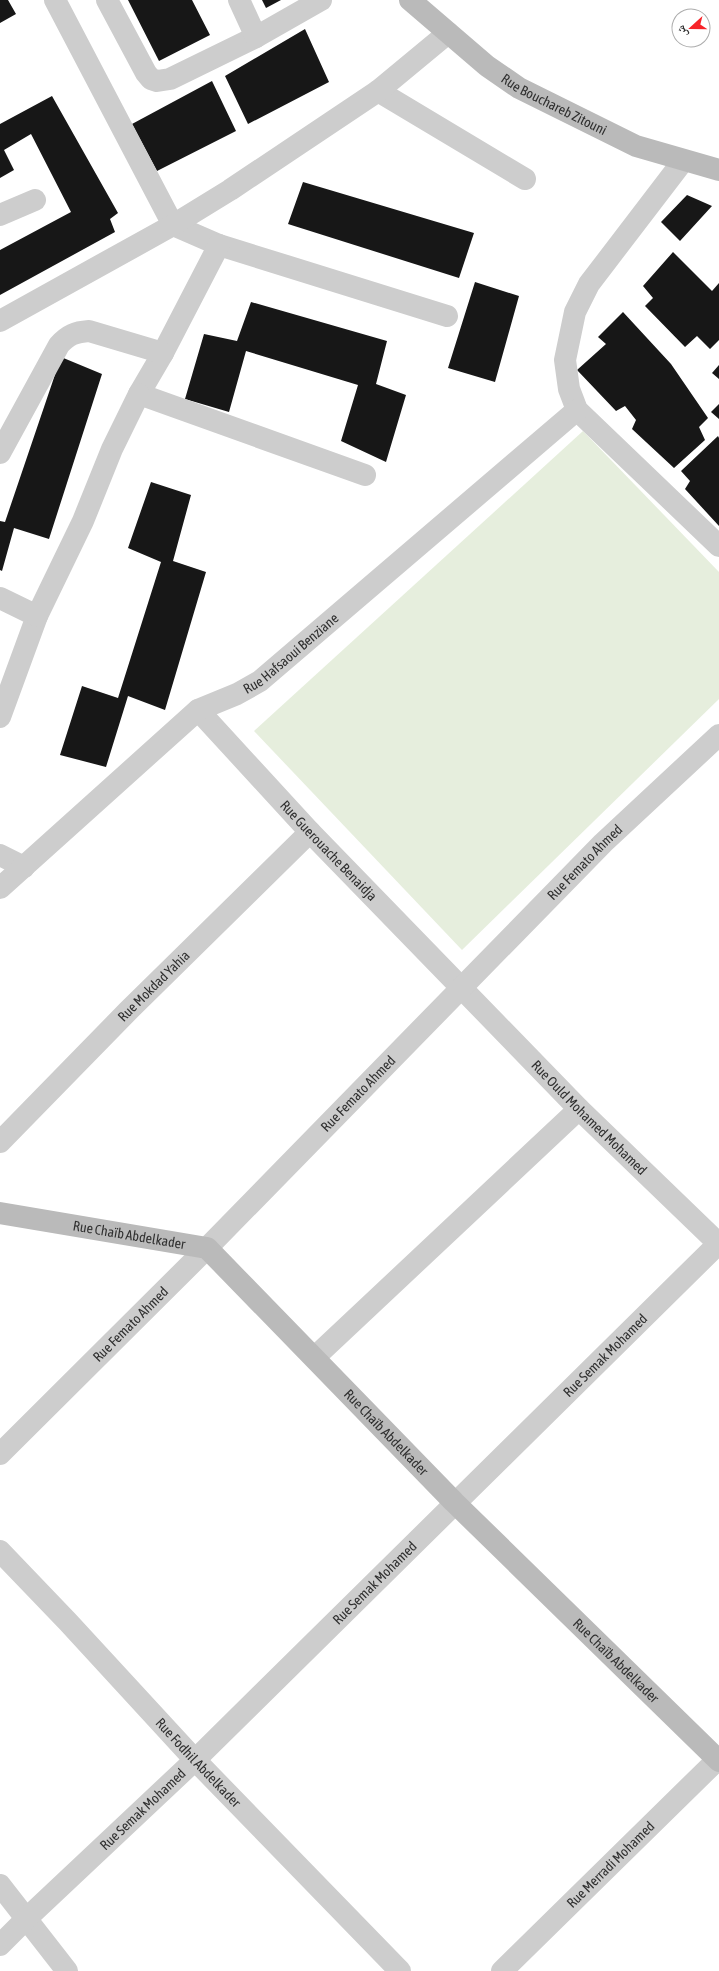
<svg xmlns="http://www.w3.org/2000/svg" width="719" height="1971" viewBox="0 0 719 1971" font-family="'Asap Condensed','Noto Naskh Arabic',sans-serif">
  <style>
    .pitch { fill: #e6eedd }
    .building { fill: #171717 }
    .lines { fill: none; stroke-linecap: round; stroke-linejoin: round }
    .street { stroke: #cdcdcd; stroke-width: 22 }
    .secondary { stroke: #bababa; stroke-width: 22 }
    .labels { text-anchor: middle; dominant-baseline: central; stroke-width: 4; stroke-linejoin: round; paint-order: stroke }
    .street-label { font-size: 14px; fill: #303030; stroke: #fff }
  </style>
  <rect width="100%" height="100%" fill="#fff"/>
  <!-- pitch -->
  <path class="pitch" d="M583,431L719,572V699L462,950L254,731Z"/>
  <!-- building -->
  <path class="building" d="M0,0H8L16,14L0,23Z
    M128,0H192L210,35L159,61Z
    M262,0H281L266,8Z
    M305,29L329,82L248,124L225,76Z
    M212,81L236,131L157,171L132,124Z
    M52,96L118,213L110,219L115,232L0,295V250L71,212L31,134L4,150L14,170L0,178V124Z
    M303,182L474,233L459,278L288,224Z
    M687,195L712,206L680,241L661,222Z
    M673,252L712,291L719,283V340L710,349L697,336L685,347L645,306L653,298L643,286Z
    M475,282L519,296L495,382L448,368Z
    M251,302L387,341L376,384L406,395L386,462L341,441L358,385L246,351L229,412L185,399L204,334L237,341Z
    M623,312L671,364L708,418L699,427L705,440L674,468L632,429L636,420L625,406L616,411L577,370L606,344L598,337Z
    M61,357L102,374L49,539L14,528L2,571L0,570V521L5,522Z
    M719,365V379L712,373Z
    M719,404V419L711,412Z
    M718,436L719,438V526L685,489L690,481L681,471Z
    M151,482L191,495L173,561L206,572L165,710L128,696L106,767L60,755L82,686L118,698L161,562L128,548Z"/>
  <g class="lines">
    <!-- street -->
    <g class="street">
      <path d="M55,0L173,225L219,245L447,316"/>
      <path d="M107,0L146,73L151,79L157,81L170,79L256,37"/>
      <path d="M239,0L256,37L321,0"/>
      <path d="M378,91L525,179"/>
      <path d="M683,161L589,284L575,312L565,360L569,389L577,410L719,546"/>
      <path d="M0,215L35,200"/>
      <path d="M219,245L163,353L139,394L365,475"/>
      <path d="M0,321L173,225L230,190L378,91L448,33"/>
      <path d="M0,453L59,345C68,335 75,332 89,331L163,353"/>
      <path d="M0,598L37,616L0,717"/>
      <path d="M37,616L83,521L112,449L139,394"/>
      <path id="s1" d="M198,710L310,832L579,1109L719,1244"/>
      <path d="M0,855L24,867"/>
      <path id="s2" d="M0,888L198,710L237,694L260,681L577,410"/>
      <path id="s3" d="M0,1142L128,1011L310,832"/>
      <path d="M315,1357L579,1109"/>
      <path id="s4" d="M0,1454L207,1248L603,843L719,735"/>
      <path id="s5" d="M0,1551L68,1622L195,1760L400,1971"/>
      <path d="M0,1885L67,1971"/>
      <path id="s6" d="M0,1945L26,1919L195,1760L719,1243"/>
      <path id="s7" d="M502,1971L719,1758"/>
    </g>
    <!-- secondary -->
    <g class="secondary">
      <path id="s8" d="M410,0L487,66L519,88L636,146L719,170"/>
      <path id="s9" d="M0,1213L207,1248L454,1502L719,1761"/>
    </g>
  </g>
  <g class="labels">
    <!-- street labels -->
    <g class="street-label">
      <text stroke="none"><textPath href="#s8" startOffset="179">Rue Bouchareb Zitouni</textPath></text>
      <text stroke="none"><textPath href="#s2" startOffset="376">Rue Hafsaoui Benziane</textPath></text>
      <text stroke="none"><textPath href="#s1" startOffset="192">Rue Guerouache Benaidja</textPath></text>
      <text stroke="none"><textPath href="#s4" startOffset="832">Rue Femato Ahmed</textPath></text>
      <text stroke="none"><textPath href="#s3" startOffset="219">Rue Mokdad Yahia</textPath></text>
      <text stroke="none"><textPath href="#s4" startOffset="508">Rue Femato Ahmed</textPath></text>
      <text stroke="none"><textPath href="#s1" startOffset="565">Rue Ould Mohamed Mohamed</textPath></text>
      <text stroke="none"><textPath href="#s9" startOffset="131">Rue Chaïb Abdelkader</textPath></text>
      <text stroke="none"><textPath href="#s4" startOffset="184">Rue Femato Ahmed</textPath></text>
      <text stroke="none"><textPath href="#s6" startOffset="845">Rue Semak Mohamed</textPath></text>
      <text stroke="none"><textPath href="#s9" startOffset="467">Rue Chaïb Abdelkader</textPath></text>
      <text stroke="none"><textPath href="#s6" startOffset="521">Rue Semak Mohamed</textPath></text>
      <text stroke="none"><textPath href="#s9" startOffset="791">Rue Chaïb Abdelkader</textPath></text>
      <text stroke="none"><textPath href="#s5" startOffset="290">Rue Fodhil Abdelkader</textPath></text>
      <text stroke="none"><textPath href="#s6" startOffset="197">Rue Semak Mohamed</textPath></text>
      <text stroke="none"><textPath href="#s7" startOffset="152">Rue Merradi Mohamed</textPath></text>
    </g>
  </g>
  <!-- north arrow -->
  <g transform="translate(691 28) rotate(249)"><circle r="19" fill="#ffffff" stroke="#acacac"/>
  <path d="M0-3L7 15L0 10L-7 15Z" fill="#f72328"/>
  <text y="-6" font-size="11" font-weight="bold" text-anchor="middle" fill="#303030">ش</text>
  </g>
</svg>
